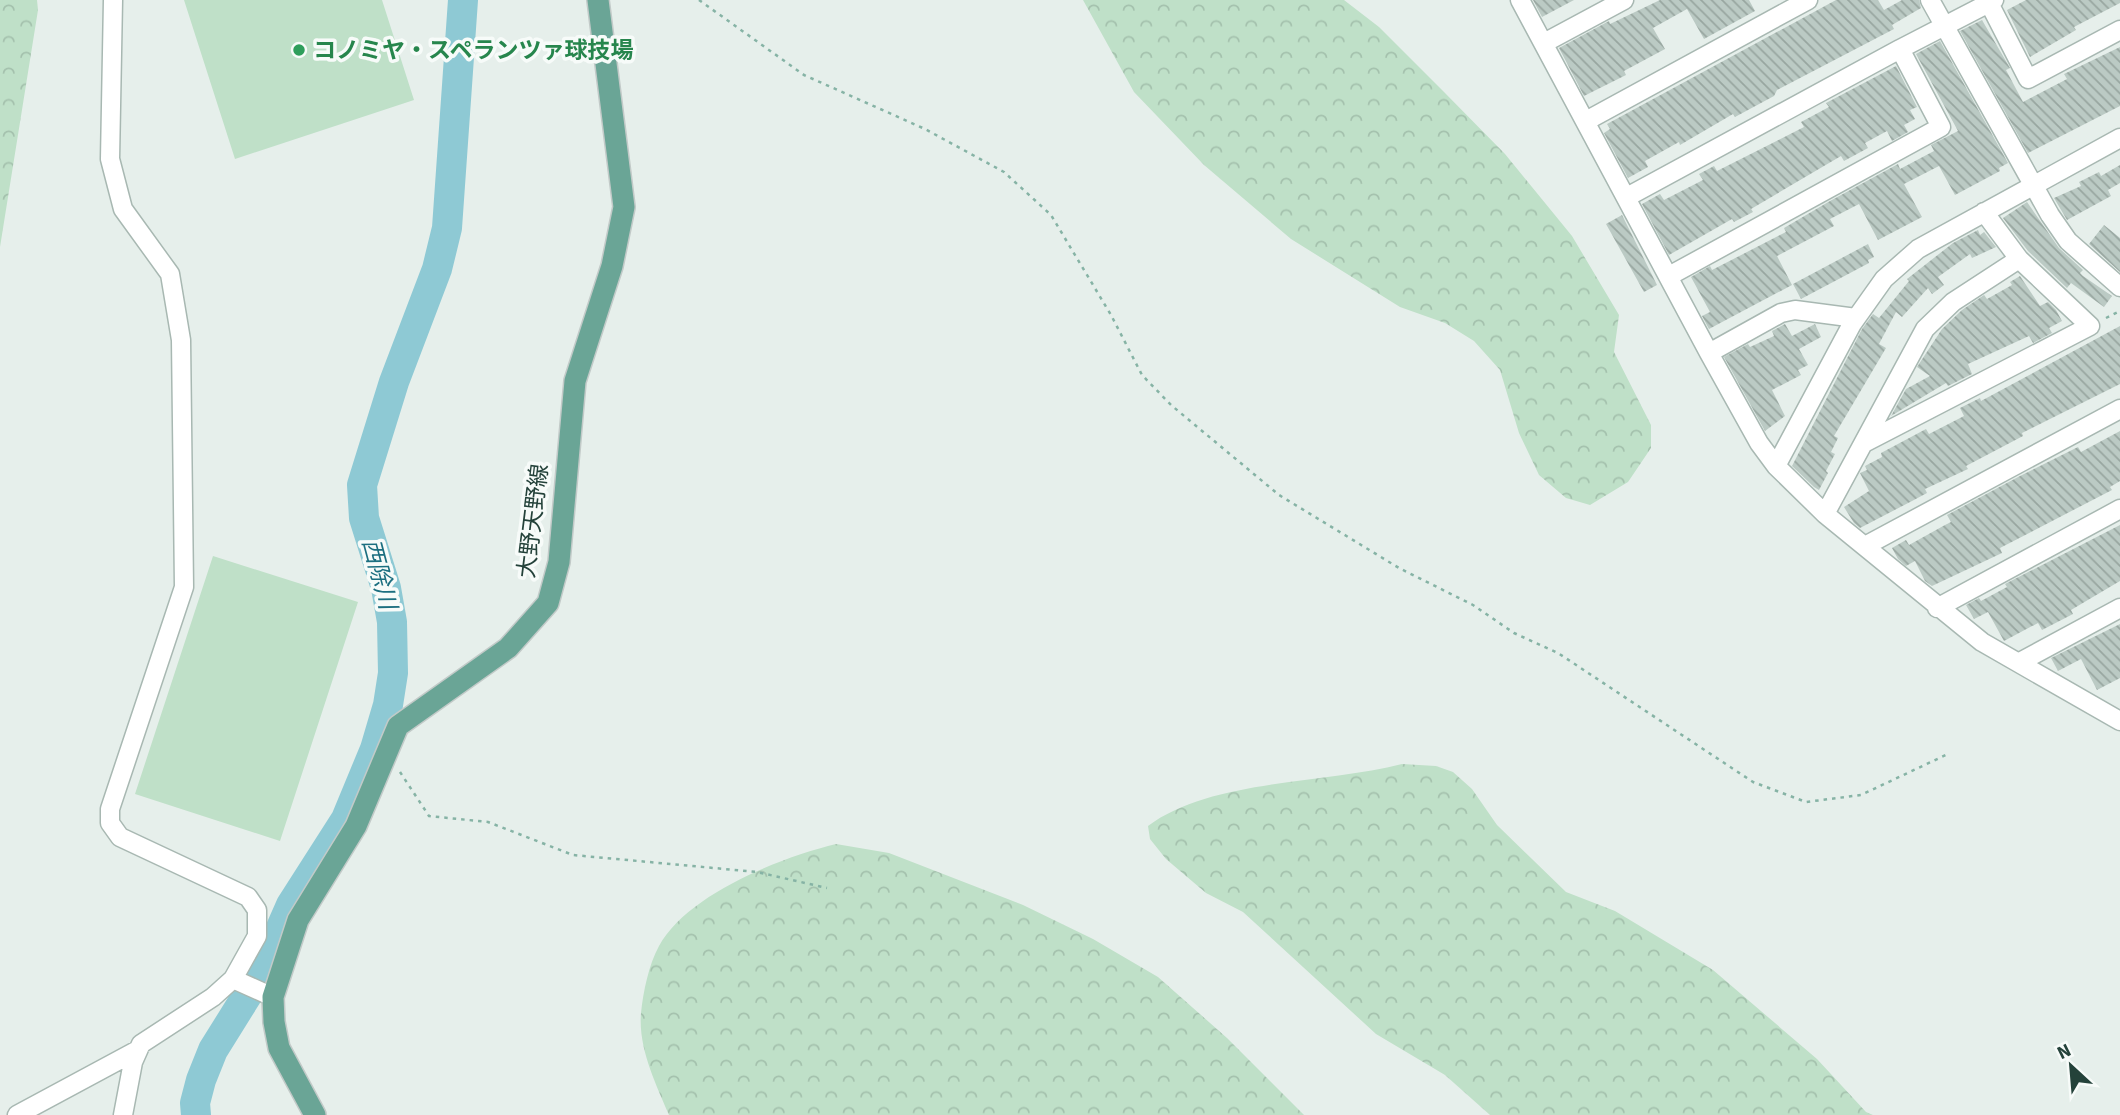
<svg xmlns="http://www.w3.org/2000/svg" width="2120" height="1115" viewBox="0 0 2120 1115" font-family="'Source Sans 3','Noto Sans JP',sans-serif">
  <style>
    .forest { fill: url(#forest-crowns) }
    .pitch { fill: #bfe0c8 }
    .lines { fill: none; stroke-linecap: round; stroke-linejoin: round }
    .river { stroke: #8ec9d4; stroke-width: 30 }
    .building { fill: url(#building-back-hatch) }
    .minor-casing { stroke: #a8b8b2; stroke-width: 21 }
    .major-casing { stroke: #c2cac8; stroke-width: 24 }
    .path { stroke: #86b3a5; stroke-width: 2.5; stroke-dasharray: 3.5 5; stroke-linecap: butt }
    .minor { stroke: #fff; stroke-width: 18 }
    .major { stroke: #6aa596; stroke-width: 21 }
    .leisure-dot { fill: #2e9e5b; stroke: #f7fbf9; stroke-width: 2.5 }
    .labels { text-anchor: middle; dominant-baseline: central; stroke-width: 7; stroke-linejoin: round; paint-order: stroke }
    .leisure-label { font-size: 23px; font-weight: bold; fill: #27864d; stroke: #f7fbf9; text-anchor: start }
    .street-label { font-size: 23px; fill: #24423a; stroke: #f7fbf9 }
    .water-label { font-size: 24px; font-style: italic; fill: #1c6f80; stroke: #f7fbf9 }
  </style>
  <defs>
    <pattern id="forest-crowns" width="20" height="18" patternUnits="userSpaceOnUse" patternTransform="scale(1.75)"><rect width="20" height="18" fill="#bfe0c8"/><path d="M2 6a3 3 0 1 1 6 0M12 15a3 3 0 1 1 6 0" fill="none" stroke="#a4c1ad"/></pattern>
    <pattern id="building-back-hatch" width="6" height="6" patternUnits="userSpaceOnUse" patternTransform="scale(1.75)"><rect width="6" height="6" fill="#bbcac4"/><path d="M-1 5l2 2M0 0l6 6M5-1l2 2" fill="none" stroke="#98a6a0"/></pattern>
  </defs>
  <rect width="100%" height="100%" fill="#e6efeb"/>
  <!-- forest -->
  <path class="forest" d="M0,0H37L38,10L0,247Z
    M1083,0H1344L1379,27L1445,93L1505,154L1572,236L1619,315L1614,352L1651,425V448L1628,482L1590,505L1566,498L1539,475L1519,433L1500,370L1474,341L1445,323L1400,307L1291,239L1204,165L1134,92Z
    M1402,764L1436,766L1453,772L1472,789L1497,825L1566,892L1615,911L1713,970L1817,1059L1866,1112L1873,1115H1490L1445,1075L1376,1034L1243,912L1206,893L1166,859L1150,839L1148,826C1211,779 1325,784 1402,764Z
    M836,844L889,853L1023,905L1093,939L1158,977L1227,1038L1304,1115H669C656,1084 638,1048 641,1013C643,992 649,964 659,946C687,894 782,857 836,844Z"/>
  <!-- pitch -->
  <path class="pitch" d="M184,0H382L414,100L235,159Z
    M213,556L358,602L280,841L135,794Z"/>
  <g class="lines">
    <!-- river -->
    <path class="river" d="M196,1115L195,1103L201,1080L213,1050L261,973L291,905L346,819L375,749L388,705L393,673L392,622L386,588L364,518L362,485L394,382L437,269L447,228L463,0"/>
  </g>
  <!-- building -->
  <path class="building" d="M1533,0H1574L1542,17Z
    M1660,0H1749L1755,11L1704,39L1687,9L1653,28L1665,49L1624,71L1626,75L1584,96L1559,48L1609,21L1610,24Z
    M1836,0H1878L1884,10L1902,0H1919L1921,8L1892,25L1894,29L1777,90L1774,96L1735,117L1733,114L1680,145L1679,142L1645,161L1648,167L1628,178L1604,133L1610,129L1607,124Z
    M2026,0H2120V3L2074,27L2076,30L2030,57L2007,10Z
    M1982,20L2010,68L2006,70L2023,102L2067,79L2064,74L2120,47V106L2028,153L1960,31Z
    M1940,41L2008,163L1999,168L2000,171L1955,195L1939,166L1904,184L1922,217L1878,240L1859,204L1830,219L1834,226L1777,256L1792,285L1709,329L1702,316L1710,312L1691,277L1710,266L1712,270L1786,232L1784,228L1830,201L1898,164L1900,169L1934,151L1931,145L1958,131L1916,54Z
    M1896,66L1917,107L1910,110L1915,119L1904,125L1908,132L1892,141L1887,131L1865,143L1868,148L1844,161L1841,156L1751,209L1753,212L1734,222L1732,219L1669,255L1642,204L1660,194L1664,200L1703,180L1699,174L1714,166L1717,171L1804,127L1801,122L1829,107L1826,103Z
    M2120,165V183L2108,190L2111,196L2067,220L2054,198L2081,186L2079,182L2099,172L2101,176Z
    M2027,202L2059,248L2083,270L2080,273L2083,276L2112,296L2104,307L2071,283L2067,288L2028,251L2003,218Z
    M1622,215L1657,285L1644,292L1606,224Z
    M2104,225L2120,238V272L2089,244Z
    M1978,230L1980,235L1984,232L1996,247L1972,258L1970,254L1938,277L1944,285L1932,294L1928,288L1902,317L1896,312L1879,344L1886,348L1834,436L1838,438L1831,452L1835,454L1826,471L1828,473L1819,490L1814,487L1792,466L1862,329L1873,314L1879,318L1909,281L1907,279L1953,243Z
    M1868,244L1874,257L1868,260L1869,263L1801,299L1793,284Z
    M2020,276L2040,306L2048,302L2056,310L2062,321L2049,328L2052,333L2033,343L2029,336L1968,364L1972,374L1948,386L1946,383L1891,416L1906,389L1930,376L1917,367L1942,329L1962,310L1984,295L1987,299L2012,285L2010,282Z
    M1785,324L1792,336L1815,324L1821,337L1799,349L1808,365L1798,370L1801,375L1772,390L1785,416L1765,431L1724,357L1748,344L1750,347L1774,336L1772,331Z
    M2120,326V384L2022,433L2023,436L1966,466L1968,469L1925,489L1927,493L1912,501L1860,528L1854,523L1844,507L1869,491L1860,473L1867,470L1865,466L1882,457L1881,453L1926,429L1929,434L1964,416L1960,408L1980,398L1981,401Z
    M2120,431V481L2110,487L2112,490L2000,548L2002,553L1932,586L1925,581L1915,561L1906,566L1898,559L1892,548L1906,540L1909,545L1945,525L1951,522L1947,515L2020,476L2078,447L2081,452Z
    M2120,525V581L2071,610L2073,614L2042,630L2038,623L2004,641L1988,612L1974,619L1966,605L1979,598L1981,601L2007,587L2005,584Z
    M2120,624V678L2097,690L2081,659L2058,671L2051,658Z"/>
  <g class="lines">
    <defs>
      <path id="minor" d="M113,0L110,159L123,209L170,274L181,340L184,587L110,809V823L120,837L248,897L257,910V936L233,979L213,997L141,1044L133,1062L123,1115
        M1520,0L1709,353L1759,443L1776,466L1825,514L1982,642L2120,721
        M1930,0L2050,215L2068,241L2120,287
        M1994,0L1989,3L2028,79L2120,30
        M1544,43L1624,0
        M1900,49L1989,3
        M1586,121L1808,0
        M1627,197L1900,49L1941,127L1669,276
        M1709,353L1781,313L1795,310L1856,318
        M1866,442L2090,326L2019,259L1984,212
        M1776,466L1852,324L1884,279L1918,249L2120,138
        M1825,514L1925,329L1953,302L2019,259
        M1865,546L2120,409
        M1937,608L2120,509
        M2020,662L2120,608
        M233,979L273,997
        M17,1115L136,1051"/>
      <path id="major" d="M315,1115L279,1048L274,1022L273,997L298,920L356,826L398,726L508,648L548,603L559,562L575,381L612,266L624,207L598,0"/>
    </defs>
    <!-- minor casing -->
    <use href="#minor" class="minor-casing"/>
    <!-- major casing -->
    <use href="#major" class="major-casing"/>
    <!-- path -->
    <path class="path" d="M699,0L804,75L925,129L1004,172L1051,215L1111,315L1142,375L1171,405L1279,495L1399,568L1473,605L1514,633L1558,653L1753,782L1806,802L1861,795L1948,754
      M2106,318L2120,311
      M400,772L429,816L488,822L573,855L757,872L827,888"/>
    <!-- minor -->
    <use href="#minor" class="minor"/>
    <!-- major -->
    <use href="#major" class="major"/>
  </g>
  <!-- markers -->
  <circle class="leisure-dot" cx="299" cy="50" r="7"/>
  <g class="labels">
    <!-- leisure labels -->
    <g class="leisure-label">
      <text x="313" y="50">コノミヤ・スペランツァ球技場</text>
    </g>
    <!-- street labels -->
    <g class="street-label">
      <text transform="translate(533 521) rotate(-83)">大野天野線</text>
    </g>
    <!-- water labels -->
    <g class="water-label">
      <text transform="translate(379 574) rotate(75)">西除川</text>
    </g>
  </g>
  <!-- north arrow -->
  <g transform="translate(2071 1066) rotate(334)" stroke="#f7fbf9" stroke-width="5" paint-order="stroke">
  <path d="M0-5L12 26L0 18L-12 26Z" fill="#24423a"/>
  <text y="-10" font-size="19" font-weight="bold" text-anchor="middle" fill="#24423a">N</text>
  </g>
</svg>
